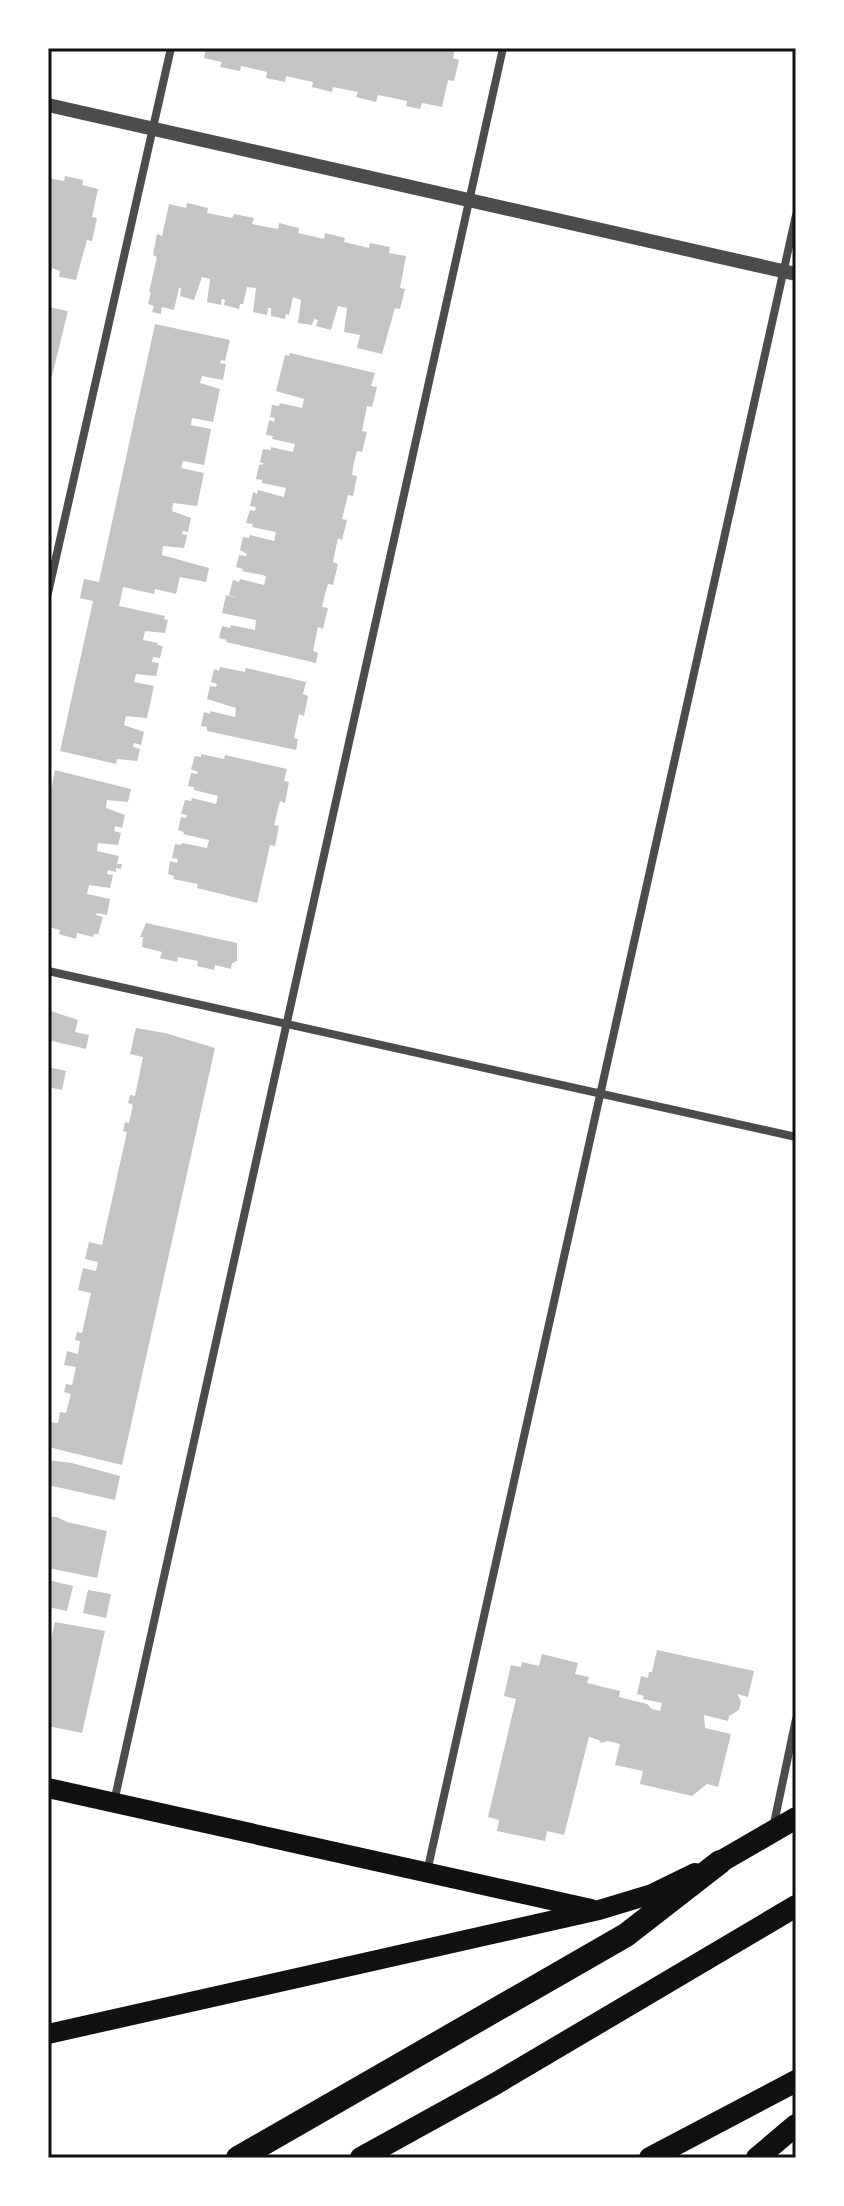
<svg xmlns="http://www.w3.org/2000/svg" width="844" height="2206" viewBox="0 0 844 2206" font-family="'Golos Text',sans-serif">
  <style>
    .building { fill: #c4c4c4 }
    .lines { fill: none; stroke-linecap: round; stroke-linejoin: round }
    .minor { stroke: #4c4c4c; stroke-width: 8 }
    .tertiary { stroke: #4c4c4c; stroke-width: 14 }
    .primary { stroke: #111; stroke-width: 20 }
    .trunk { stroke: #111; stroke-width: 22 }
    .motorway { stroke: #111; stroke-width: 24 }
    .neatline { fill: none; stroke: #111; stroke-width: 3 }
  </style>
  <rect width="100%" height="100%" fill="#fff"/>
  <!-- building -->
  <path class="building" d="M206,48H455L453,58L459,60L454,81L448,80L442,107L422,103L420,109L406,106L407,101L378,95L376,102L356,97L358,92L333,87L332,92L312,87L313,82L299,79L286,76L285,82L266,78L267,72L241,66L240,71L220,67L222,62L204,58Z
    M65,176L83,180L82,185L98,189L92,217L97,218L92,241L87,240L76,280L59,277L60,271L52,268L51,274L48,273V178L64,181Z
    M187,203L208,208L207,213L232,218L234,214L254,218L252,224L278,229L279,223L299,228L298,233L324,239L325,233L345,238L344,242L369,248L370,243L390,247L389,253L406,256L400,288L405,289L400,309L395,308L382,354L357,348L360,335L344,332L347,308L338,306L331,330L316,326L318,320L314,319L312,325L298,323L301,300L293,297L289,315L286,314L285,319L271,316V308H268L267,315L253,312L256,288L247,287L243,304H240L239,309L224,305L225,300L222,299L221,305L207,302L210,279L202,277L194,300L180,296L181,288H179L174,310L162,307L161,314L152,312L154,306L148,304L151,292H149L157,257L153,255L157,234L162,236L169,204L186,208Z
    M48,307L68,311L52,376L48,375Z
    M155,324L230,340L225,361L221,360L220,363L226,364L223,380L202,376L200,383L220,389L213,422L192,418L191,425L211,429L204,465L183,461L181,468L204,473L197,506L173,503L172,511L191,518L188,532L183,531L182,534L187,535L184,548L163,546L162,555L209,568L206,582L180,577L176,594L155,589L154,594L123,587L119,606L165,616L164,619L168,620L165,633L145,631L143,640L158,643L157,645L163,646L160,658L153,657L152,662L159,663L156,676L136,674L134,682L154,686L147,718L126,716L124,725L144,732L141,745L134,743L133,747L140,749L137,761L117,759L116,764L60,751L93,601L80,598L84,579L99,582Z
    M290,353L375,373L371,386L377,387L372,407L367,406L362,431L367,432L362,452L357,451L354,462L352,475L357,476L353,496L348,495L342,519L347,520L342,540L338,538L333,562L338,564L333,585L328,584L325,594L322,607L328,608L323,629L318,627L313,651L318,653L316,663L226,642L227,640L219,638L222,626L230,628L231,625L255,630L256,620L222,613L226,595L236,598L229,595L233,580L239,582L240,579L264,585L265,581L266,576L242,571L243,569L236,567L239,555L246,556L247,554L240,550L243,537L249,538L250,535L274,541L276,532L252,527L253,524L246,523L250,510L255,511L256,507L250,506L253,492L257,494L258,490L284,497L286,488L262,483V480L256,479L259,465L265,464L260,462L263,449L271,450V447L293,452L295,444L272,439L273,436L266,435L269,420L274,422L275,418L270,417L272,405L279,406L280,403L302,408L304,399L276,391L285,355L289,356Z
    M220,667L245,672L246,668L306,682L303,694L308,696L304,716L299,714L294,738L298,739L296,750L207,731V727L201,726L204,712L210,714V711L235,717L236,708L207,699L210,686L216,687L217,684L211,682L214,669L219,671Z
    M201,754L224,759L225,755L287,769L284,781L289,782L285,803L280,801L274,825L279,826L277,837L275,846L270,845L257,903L197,888L198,884L173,879L174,876L168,874L170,861L177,863L178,859L172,858L175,844L181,845L182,843L207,848L209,840L183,834L184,832L178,830L181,817L186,818L187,815L181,814L185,800L191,801L192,798L216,804L218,796L194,790V787L188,786L191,773L197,774L198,772L191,769L195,756L201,757Z
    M55,770L131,789L128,802L107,800L106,808L125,815L122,828L115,826L114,831L121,833L118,845L98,843L97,851L119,856L117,864H122L121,869L116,868V872L108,870L107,874L113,875L110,888L89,885L87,894L110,899L107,915L97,913L96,915L103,917L98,934H94L93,937L77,933L76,939L59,934L60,930L48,927V805Z
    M146,923L237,943V961L232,963L231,969L215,965L214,970L197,966L198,961L178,957L177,962L160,958L162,952L142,947L143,937H140Z
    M48,1010L78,1020L75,1032L89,1035L86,1049L48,1040Z
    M136,1028L165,1033L215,1048L122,1465L48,1447V1427L49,1422L58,1423L60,1412L66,1413L71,1394L64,1392L66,1384L72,1385L76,1367L64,1365L67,1351L78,1354L80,1341L75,1340L77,1332L82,1333L91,1293L78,1290L83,1268L96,1271L98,1262L85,1259L89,1242L102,1245L127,1132L123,1131L125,1122L129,1123L133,1105L128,1103L130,1095L135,1096L143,1057L130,1054Z
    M48,1067L66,1071L62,1090L48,1087Z
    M48,1460L72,1463L120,1476L115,1500L48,1485Z
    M48,1517H57L67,1522L107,1531L97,1578L48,1568Z
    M48,1580L73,1586L67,1611L48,1607Z
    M88,1590L111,1594L106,1618L83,1613Z
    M55,1622L105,1631L82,1733L48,1726V1653Z
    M657,1650L754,1671L748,1697L737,1694L741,1701L739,1710L729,1716L728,1721L704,1715L705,1728L731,1734L718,1787L707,1784L692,1796L640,1784L643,1771L615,1765L620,1744L608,1741L601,1743L599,1740L589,1737L564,1835L547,1831L545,1841L497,1831L499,1820L488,1817L516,1699L504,1696L511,1665L521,1667L522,1662L539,1666L542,1654L578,1663L575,1674L589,1677L587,1683L620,1691L619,1697L647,1704L652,1709L660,1711L662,1703L643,1699L644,1696L637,1694L641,1676L648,1678L649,1672H652Z"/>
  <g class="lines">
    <!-- minor -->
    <path class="minor" d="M48,593L171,48
      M48,971L796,1137
      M114,1802L503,48
      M773,1828L796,1719
      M427,1872L796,215"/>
    <!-- tertiary -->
    <path class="tertiary" d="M48,105L796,274"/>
    <!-- primary -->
    <path class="primary" d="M48,1788L591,1909
      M48,2034L599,1910L652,1894L695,1873"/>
    <!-- trunk -->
    <path class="trunk" d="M720,1862L796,1818
      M361,2158L495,2084L796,1906
      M650,2158L796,2081
      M757,2158L796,2125"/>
    <!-- motorway -->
    <path class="motorway" d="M238,2158L626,1935L720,1862"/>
  </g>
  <!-- border -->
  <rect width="844" height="2206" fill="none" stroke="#ffffff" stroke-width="100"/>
  <rect x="50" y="50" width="744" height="2106" class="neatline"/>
</svg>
